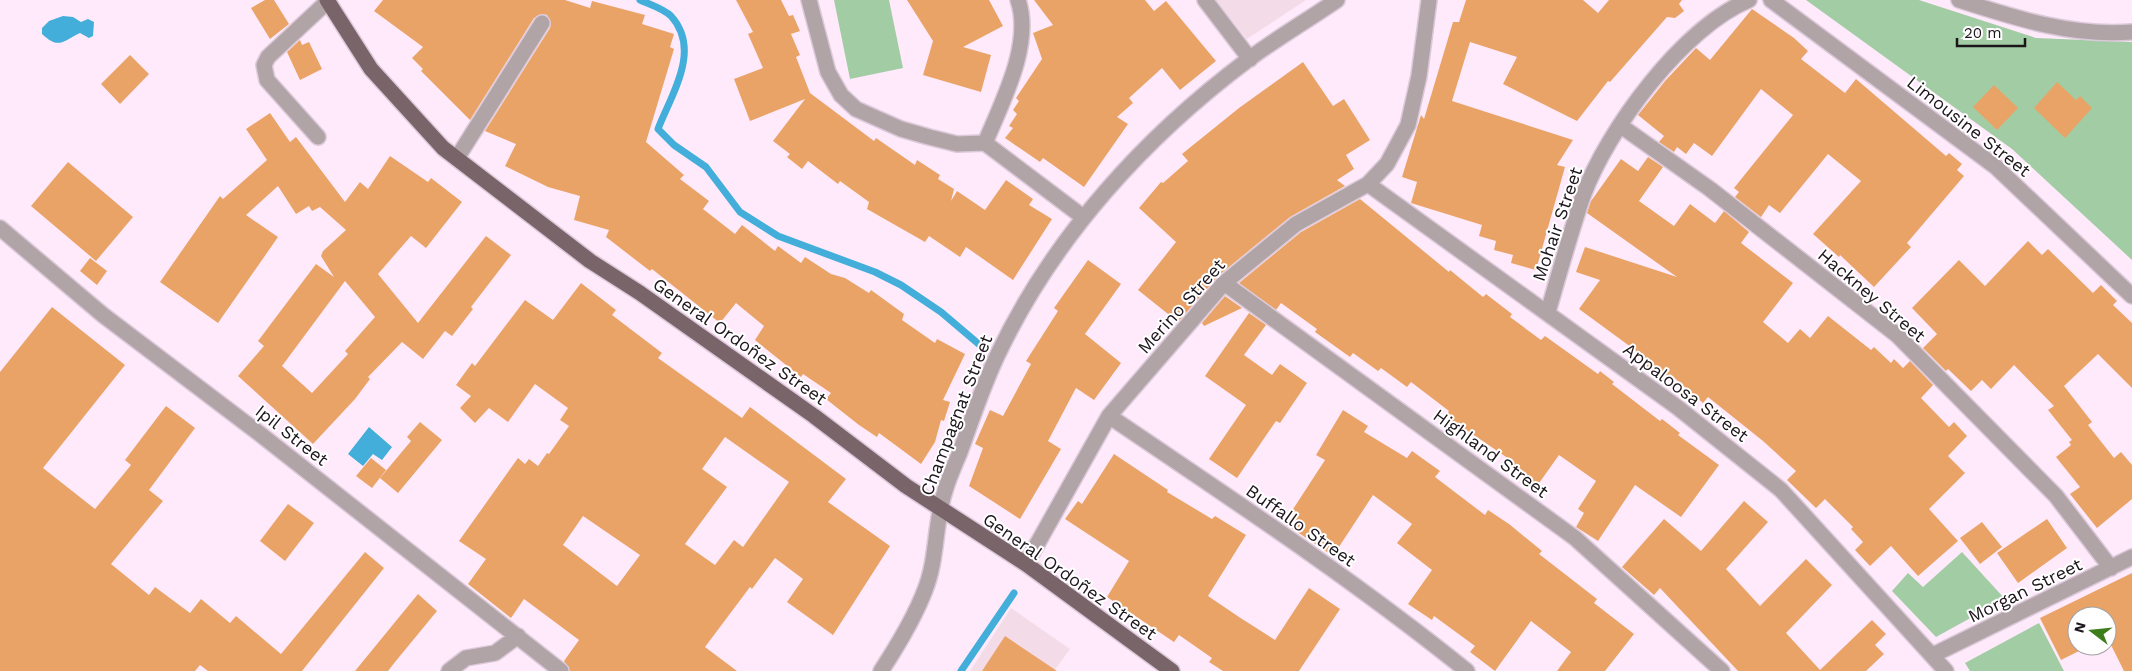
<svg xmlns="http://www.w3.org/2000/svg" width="2132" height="671" viewBox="0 0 2132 671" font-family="'Work Sans',sans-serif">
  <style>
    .education { fill: #f3dce8 }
    .green { fill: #a2cca3 }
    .water { fill: #42aed9 }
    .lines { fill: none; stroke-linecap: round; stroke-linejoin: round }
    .stream { stroke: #42aed9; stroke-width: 7 }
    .building { fill: #eaa366; fill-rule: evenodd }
    .minor-casing { stroke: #dbc8d8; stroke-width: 18 }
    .major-casing { stroke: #dbc8d8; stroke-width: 18 }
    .minor { stroke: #b0a4a7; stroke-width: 15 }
    .major { stroke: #786469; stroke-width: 15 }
    .labels { text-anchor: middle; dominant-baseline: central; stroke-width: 4; stroke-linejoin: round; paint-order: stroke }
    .street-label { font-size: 18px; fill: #1c151b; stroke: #fff }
  </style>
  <rect width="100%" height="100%" fill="#ffeafc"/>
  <!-- education -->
  <path class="education" d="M1216,0H1306L1247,39Z
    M1011,608L1070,649L1054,671H970Z"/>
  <!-- green -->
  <path class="green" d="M834,0H889L903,68L850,79Z
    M1806,0H1919L2036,38L2132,42V260L2012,149Z
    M1962,552L2005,599L1936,637L1892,591L1908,573L1923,587Z
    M2039,623L2064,671H1970L1965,663Z"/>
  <!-- water -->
  <path class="water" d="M63,16L73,17L81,22L88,19L94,22L93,36L89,38L80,33C63,41 59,50 42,34V28L49,21Z
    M369,427L392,447L382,460L373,454L363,466L348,454Z"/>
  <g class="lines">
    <!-- stream -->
    <path class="stream" d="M640,0C649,4 664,9 671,16C702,50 671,95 658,129L674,145L706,167L740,212L778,236L875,272L901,285L941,312L981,346
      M961,671L1014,593"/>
  </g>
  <!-- building -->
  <path class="building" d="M265,0H274L289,24L270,39L251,8Z
    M383,0H565L590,8L592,1L645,15L642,24L674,34L670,47L674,49L646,142L684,175L680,179L709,201L703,209L735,234L742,225L775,251L778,246L801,263L805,257L831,274L845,278L869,293L871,290L904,314L902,320L935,343L937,339L965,354L943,400L950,402L944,421L941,420L935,442L921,464L879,433L877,437L859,425L826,399L831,393L803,374L801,377L755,340L764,326L736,303L720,323L652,269L650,271L606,237L609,230L574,220L580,196L548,187L505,166L516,144L485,131L550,28L551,23L547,15L542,14L534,18L470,120L421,71L423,69L412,58L423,47L374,11Z
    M736,0H781L789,16L793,15L800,31L791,34L800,55L796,57L810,93L874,141L876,138L915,165L917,160L940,175L938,179L954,189L951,201L957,191L985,210L1006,180L1033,199L1029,205L1052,219L1013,280L966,247L960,257L929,236L925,242L867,209L869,202L840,181L838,184L808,161L802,169L787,157L790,154L773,141L805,99L750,121L734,79L763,68L748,34L753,32Z
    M907,0H989L1003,26L963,47L991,55L981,92L923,75L933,41Z
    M1034,0H1145L1154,11L1166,1L1216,61L1180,90L1162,68L1129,98L1133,103L1117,117L1128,124L1084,187L1043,158L1040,162L1005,138L1013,128L1009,126L1017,114L1013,110L1019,101L1016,98L1042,59L1033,33L1053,25Z
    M1466,0H1583L1598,13L1609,0H1682L1679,4L1684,11L1675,18L1667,17L1610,82L1608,81L1577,121L1503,84L1517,57L1470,42L1452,101L1573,140L1557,165L1565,167L1536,270L1511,263L1513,255L1494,250L1496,241L1479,236L1482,225L1411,203L1417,182L1402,177L1421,115L1424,119L1453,22H1459Z
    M1752,9L1794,38L1808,51L1801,59L1845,93L1856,79L1946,156L1949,153L1962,164L1957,170L1964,176L1907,243L1911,247L1874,287L1840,255L1839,257L1813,234L1861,181L1828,154L1780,213L1769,205L1761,217L1735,197L1739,192L1734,188L1793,115L1761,89L1712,156L1694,143L1686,154L1677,147L1674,152L1659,142L1664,136L1638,115L1665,81L1696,48L1710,60Z
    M300,40L302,45L309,42L322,69L300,80L287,52Z
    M130,55L149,74L120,104L101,84Z
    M1303,62L1333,106L1344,99L1370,140L1346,155L1354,169L1337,180L1345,186L1290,217L1218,276L1178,322L1138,290L1176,242L1139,208L1161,182L1163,183L1188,161L1182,154L1239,108Z
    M2057,82L2076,100L2080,96L2092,108L2065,138L2034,108Z
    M1994,85L2018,108L1997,130L1973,107Z
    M270,113L290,142L296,137L345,202L360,182L368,189L390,156L428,182L431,178L462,202L426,248L411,236L378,274L418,323L486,236L511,255L471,307L473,309L452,336L445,331L423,359L402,342L368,377L370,379L355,399L313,444L238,376L264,346L258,341L316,264L334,277L321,256L323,251L346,230L320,207L312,211L309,206L296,214L278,186L246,215L278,237L218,323L160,282L220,196L223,199L267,160L246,129ZM345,281L375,317L345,351L348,354L312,393L282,366Z
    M1648,157L1663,167L1639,201L1674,226L1690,204L1715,223L1724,211L1749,232L1741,243L1793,283L1763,322L1788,343L1800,329L1810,338L1828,316L1871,350L1874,347L1891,363L1894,359L1903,368L1910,361L1933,385L1921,398L1949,427L1954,422L1967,436L1948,456L1965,473L1929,509L1958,541L1918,576L1891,546L1870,566L1855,550L1863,542L1851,529L1853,527L1825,499L1816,508L1787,480L1796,471L1763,441L1708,397L1703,403L1670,374L1665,381L1646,366L1650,361L1579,309L1600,280L1576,272L1585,247L1677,277L1587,213L1591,201L1621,159L1638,171Z
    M68,162L133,217L96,261L31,206Z
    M1360,199L1449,272L1450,270L1483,297L1486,294L1512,314L1510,317L1541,340L1545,336L1598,374L1600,371L1614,382L1612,384L1660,421L1662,419L1680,433L1678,435L1719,465L1681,517L1635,485L1598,541L1576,527L1584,513L1578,509L1596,481L1559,455L1537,486L1509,465L1512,461L1446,416L1449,411L1411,382L1407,387L1381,368L1378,371L1353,353L1350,357L1315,332L1317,329L1281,303L1276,310L1239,283L1301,232Z
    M2028,241L2042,255L2048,249L2093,293L2101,285L2117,301L2113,305L2132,323V388L2098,354L2064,386L2092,422L2088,425L2114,458L2121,452L2132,465V499L2097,528L2070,494L2080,487L2056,457L2071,445L2069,442L2072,440L2048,410L2054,406L2014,365L1991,389L1982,380L1971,391L1948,369L1946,371L1923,348L1937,334L1912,308L1959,260L1985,286Z
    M90,258L107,271L97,285L80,271Z
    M1088,260L1121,284L1085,334L1121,363L1094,400L1076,388L1048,441L1061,449L1020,519L969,486L983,448L975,444L990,410L1003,416L1031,364L1026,361L1058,311L1054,308Z
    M581,283L616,310L612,315L662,353L658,358L742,418L750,407L846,479L828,502L890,546L833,635L787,602L803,579L775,558L752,589L750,587L705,647L737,671H570L564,661L579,640L524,599L511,618L468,584L486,559L459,541L518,458L525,464L529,459L538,466L547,453L549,454L569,426L560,420L568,408L535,384L508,422L489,408L475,423L460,408L471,396L456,385L472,363L475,366L525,300L553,320ZM725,437L789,482L743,547L734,540L715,565L685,544L727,487L702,469ZM583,516L640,555L617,586L563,545Z
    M1225,296L1242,308L1204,326L1202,323Z
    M52,307L125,365L43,468L95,509L131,465L125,460L166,406L195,428L149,490L163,501L111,564L149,595L155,587L190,613L201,599L230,623L236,616L281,654L365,552L384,568L302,671H208L200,665L195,671H0V372Z
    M1249,313L1266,325L1244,355L1272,375L1280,364L1307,383L1280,423L1276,421L1237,478L1209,459L1246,405L1205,376Z
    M1343,410L1368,426L1364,432L1407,458L1412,451L1440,471L1435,477L1485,515L1488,510L1509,524L1542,551L1539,554L1597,599L1594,603L1634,634L1605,671H1557L1571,652L1531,621L1495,671L1470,652L1475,646L1434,616L1432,620L1408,604L1432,570L1397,543L1412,524L1373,495L1333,556L1284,523L1325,460L1316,455Z
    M420,422L442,440L398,493L380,478L411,441L407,437Z
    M1114,454L1168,490L1167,492L1212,519L1215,516L1246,535L1208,596L1239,617L1275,640L1309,588L1340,609L1299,671H1223L1209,662L1212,658L1179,635L1174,642L1107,597L1129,561L1065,519L1078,501L1082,504Z
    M371,458L386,470L372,488L356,476Z
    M1744,501L1768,522L1726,569L1760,606L1806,559L1832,585L1786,633L1820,670L1872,620L1886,634L1875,645L1884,654L1866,671H1738L1660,588L1654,595L1622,567L1664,519L1701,551Z
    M288,504L314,523L285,561L260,541Z
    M2047,519L2067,548L2018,583L1997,553Z
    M1982,522L2002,547L1980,564L1960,538Z
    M2132,573V671H2124L2107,637V616H2077V646H2089L2061,660L2040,618Z
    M418,594L437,611L395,662L388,671H355Z
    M1005,636L1057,671H982Z"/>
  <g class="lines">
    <defs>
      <path id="minor" d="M809,0L828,72L841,95L856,109L901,129L929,137L957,144L985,143L1083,217
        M1205,0L1250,59
        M1771,0L1996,167L2132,296
        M1959,0C2015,18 2073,37 2132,32
        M1621,126L1710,189L1897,335L2056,496L2111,568
        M318,137L267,80L264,65L268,57L328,1
        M985,143C1002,102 1033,44 1018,0
        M457,158L542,23
        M1368,184L1677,407L1781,490L1946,671
        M0,228L103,315L260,434L561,671
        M1224,283L1575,538L1722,671
        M1548,312C1559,274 1570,234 1583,196C1607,130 1683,27 1749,0
        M1109,416C1230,498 1353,579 1467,671
        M1026,564L1109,416L1224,283L1296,224L1368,184L1387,164L1408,125L1419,76L1429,0
        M1933,655L2132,557
        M449,671L466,658L495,653L518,636
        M881,671C898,645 914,619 925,590C935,565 935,538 940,512C943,491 952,471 960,452C972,419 983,385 998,354C1054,236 1146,136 1249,59C1277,38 1308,20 1337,0"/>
      <path id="major" d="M327,0L371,69L443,148L590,261L640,293L814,416L906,486L1026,564L1172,671"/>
    </defs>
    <!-- minor casing -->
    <use href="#minor" class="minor-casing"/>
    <!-- major casing -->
    <use href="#major" class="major-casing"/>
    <!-- minor -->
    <use href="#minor" class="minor"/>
    <!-- major -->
    <use href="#major" class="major"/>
  </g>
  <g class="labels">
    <!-- street labels -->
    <g class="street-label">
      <text transform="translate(1969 126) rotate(38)">Limousine Street</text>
      <text transform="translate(1557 224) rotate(-71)">Mohair Street</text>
      <text transform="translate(1872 295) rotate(40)">Hackney Street</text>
      <text transform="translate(1181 306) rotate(-48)">Merino Street</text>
      <text transform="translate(740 341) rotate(35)">General Ordoñez Street</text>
      <text transform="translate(1686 392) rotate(37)">Appaloosa Street</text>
      <text transform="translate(956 415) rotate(-69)">Champagnat Street</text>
      <text transform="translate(292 435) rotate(38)">Ipil Street</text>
      <text transform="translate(1491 453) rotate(36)">Highland Street</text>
      <text transform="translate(1301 525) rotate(35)">Buffallo Street</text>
      <text transform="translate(1070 576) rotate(35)">General Ordoñez Street</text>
      <text transform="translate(2025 590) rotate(-26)">Morgan Street</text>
    </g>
  </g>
  <!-- north arrow -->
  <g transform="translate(2092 631) rotate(286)"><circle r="24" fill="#ffffff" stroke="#a4a1a4"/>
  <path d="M0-4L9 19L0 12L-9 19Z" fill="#3d7d1c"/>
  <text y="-8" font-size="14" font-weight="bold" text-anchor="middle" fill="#1c151b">N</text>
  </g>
  <!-- scale -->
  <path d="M1957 38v8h68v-8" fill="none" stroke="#1c151b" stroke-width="2.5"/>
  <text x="1964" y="38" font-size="15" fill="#1c151b" stroke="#ffffff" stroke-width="4" paint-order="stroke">20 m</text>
</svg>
